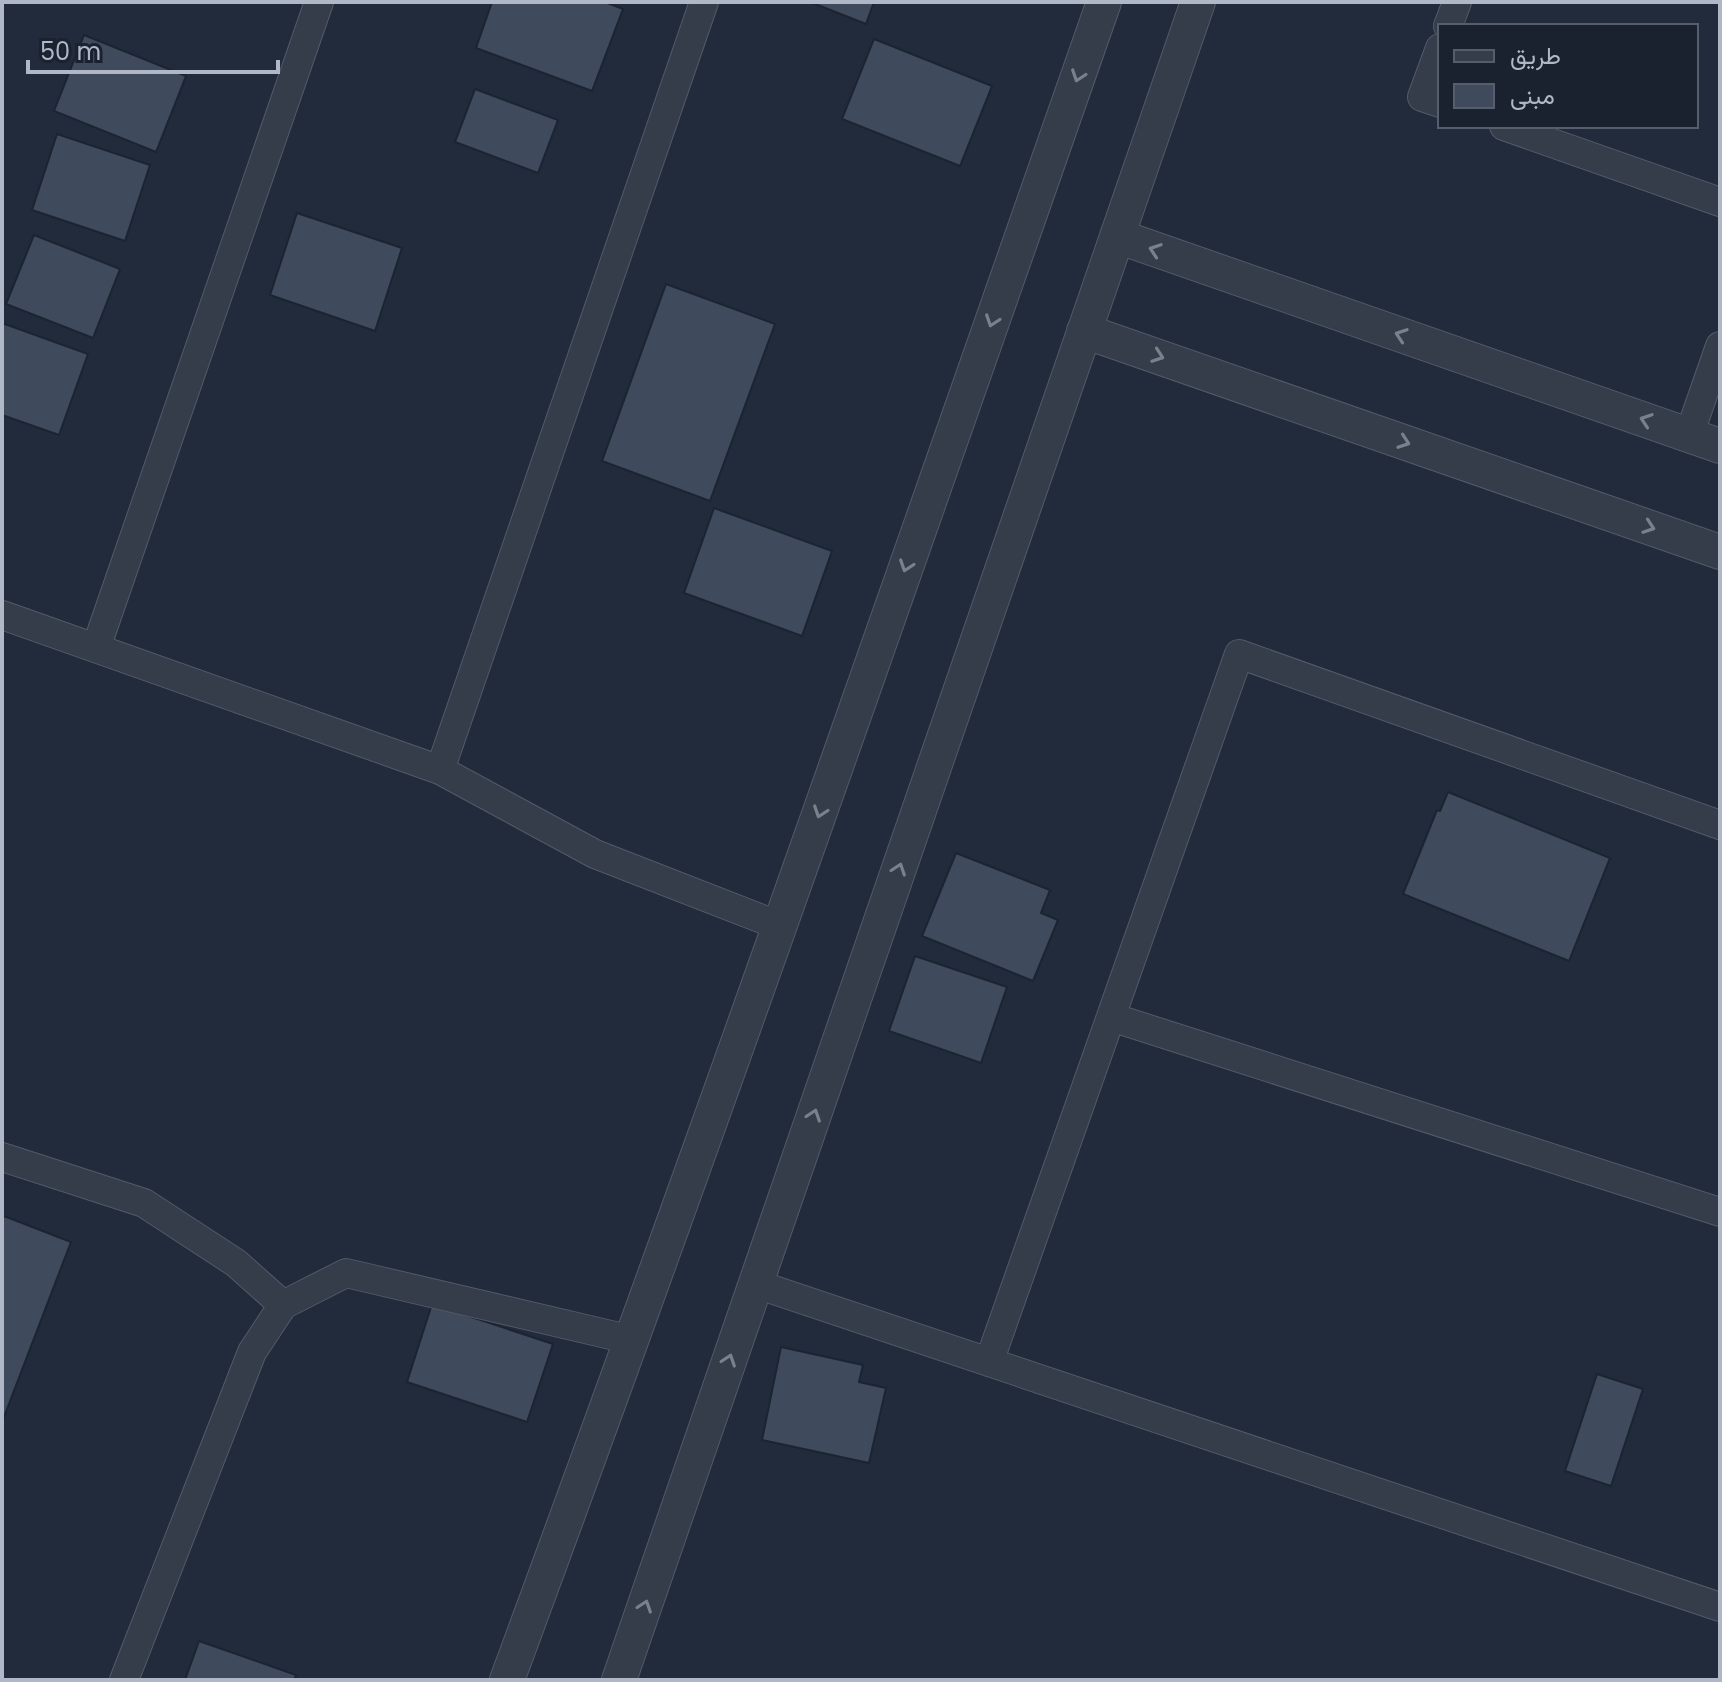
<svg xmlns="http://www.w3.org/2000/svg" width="1722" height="1682" font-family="Poppins,Vazirmatn,sans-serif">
<rect width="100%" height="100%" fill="#212b3b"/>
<path fill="#3f4a5d" stroke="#1c2432" stroke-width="2" d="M 492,2 L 605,2 L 623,9 L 592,91 L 476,48 Z
M 810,2 L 874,2 L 866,24 Z
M 84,35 L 186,76 L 156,152 L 54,111 Z
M 874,39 L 992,86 L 960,166 L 842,119 Z
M 475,89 L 558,120 L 538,173 L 455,142 Z
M 57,134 L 150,165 L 125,241 L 32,210 Z
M 297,213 L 402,248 L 375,331 L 270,295 Z
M 34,235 L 120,269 L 93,338 L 6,304 Z
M 666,284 L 775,324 L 710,501 L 602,461 Z
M 2,323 L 88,354 L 59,435 L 2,415 Z
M 714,508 L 832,551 L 802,636 L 684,593 Z
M 1448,792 L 1610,858 L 1569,961 L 1403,894 L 1437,810 L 1440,811 Z
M 956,853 L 1050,890 L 1041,913 L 1058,920 L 1033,981 L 922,936 Z
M 915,956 L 1007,987 L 981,1063 L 889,1031 Z
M 4,1216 L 71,1242 L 2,1422 L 2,1220 Z
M 432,1304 L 553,1344 L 527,1422 L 407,1382 Z
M 781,1347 L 863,1365 L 859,1382 L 886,1388 L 869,1463 L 762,1440 Z
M 1597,1374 L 1643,1389 L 1611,1486 L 1565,1471 Z
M 199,1641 L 296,1675 L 294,1680 L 185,1680 Z"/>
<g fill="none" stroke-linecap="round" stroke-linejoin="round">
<g stroke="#535a69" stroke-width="30">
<path id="minor" d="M 1448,26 L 1457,2
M 1440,48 L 1422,97 L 1440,103
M 1504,126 L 1720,202
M 1689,435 L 1720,346
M 2,615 L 440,770 L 704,2
M 96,648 L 319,2
M 440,770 L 595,854 L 780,926
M 1111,1017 L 1720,1212
M 2,1157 L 144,1203 L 236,1263 L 283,1305
M 756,1284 L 1720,1607
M 989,1362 L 1239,654 L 1720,825
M 124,1680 L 252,1352 L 283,1305 L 346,1273 L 632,1340"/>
</g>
<g stroke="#535a69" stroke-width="36">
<path id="tertiary" d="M 1117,236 L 1720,446
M 1084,331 L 1720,552
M 507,1680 C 713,1123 908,562 1104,2
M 619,1680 L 1198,2"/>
</g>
<use href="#minor" stroke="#353d4b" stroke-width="28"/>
<use href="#tertiary" stroke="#353d4b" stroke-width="34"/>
</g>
<defs><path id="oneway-chevron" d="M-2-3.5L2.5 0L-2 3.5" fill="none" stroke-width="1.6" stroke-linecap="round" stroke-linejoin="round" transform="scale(2)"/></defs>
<g stroke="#79808f">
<use href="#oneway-chevron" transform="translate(1078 76) rotate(109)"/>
<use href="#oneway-chevron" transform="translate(1155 250) rotate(-161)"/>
<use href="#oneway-chevron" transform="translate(992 321) rotate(109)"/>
<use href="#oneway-chevron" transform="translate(1401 335) rotate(-161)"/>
<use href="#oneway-chevron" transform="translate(1158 356) rotate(19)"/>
<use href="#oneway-chevron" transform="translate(1646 420) rotate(-161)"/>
<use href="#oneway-chevron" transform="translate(1404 442) rotate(19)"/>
<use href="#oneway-chevron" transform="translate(1649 527) rotate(19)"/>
<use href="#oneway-chevron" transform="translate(906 566) rotate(109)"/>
<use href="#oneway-chevron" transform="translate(820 812) rotate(109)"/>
<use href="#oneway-chevron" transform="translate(899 869) rotate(-71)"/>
<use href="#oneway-chevron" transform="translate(814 1115) rotate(-71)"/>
<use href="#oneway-chevron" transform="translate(729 1360) rotate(-71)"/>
<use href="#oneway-chevron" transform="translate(645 1606) rotate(-71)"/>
</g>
<rect width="1722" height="1682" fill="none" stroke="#b0b7c7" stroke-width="8"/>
<rect x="1438" y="24" width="260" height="104" fill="#1a2230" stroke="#565e6c" stroke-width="2"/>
<rect x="1454" y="50" width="40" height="12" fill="#353d4b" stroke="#565e6c" stroke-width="2"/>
<text x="1510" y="64" font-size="24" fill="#b0b7c7">طريق</text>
<rect x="1454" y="84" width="40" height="24" fill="#3f4a5d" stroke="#565e6c" stroke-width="2"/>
<text x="1510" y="104" font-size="24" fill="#b0b7c7">مبنى</text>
<path d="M28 60v12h250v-12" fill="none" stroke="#b0b7c7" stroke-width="4"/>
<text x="40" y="60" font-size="24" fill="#b0b7c7" stroke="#1a2230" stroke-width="6" paint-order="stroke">50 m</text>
</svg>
